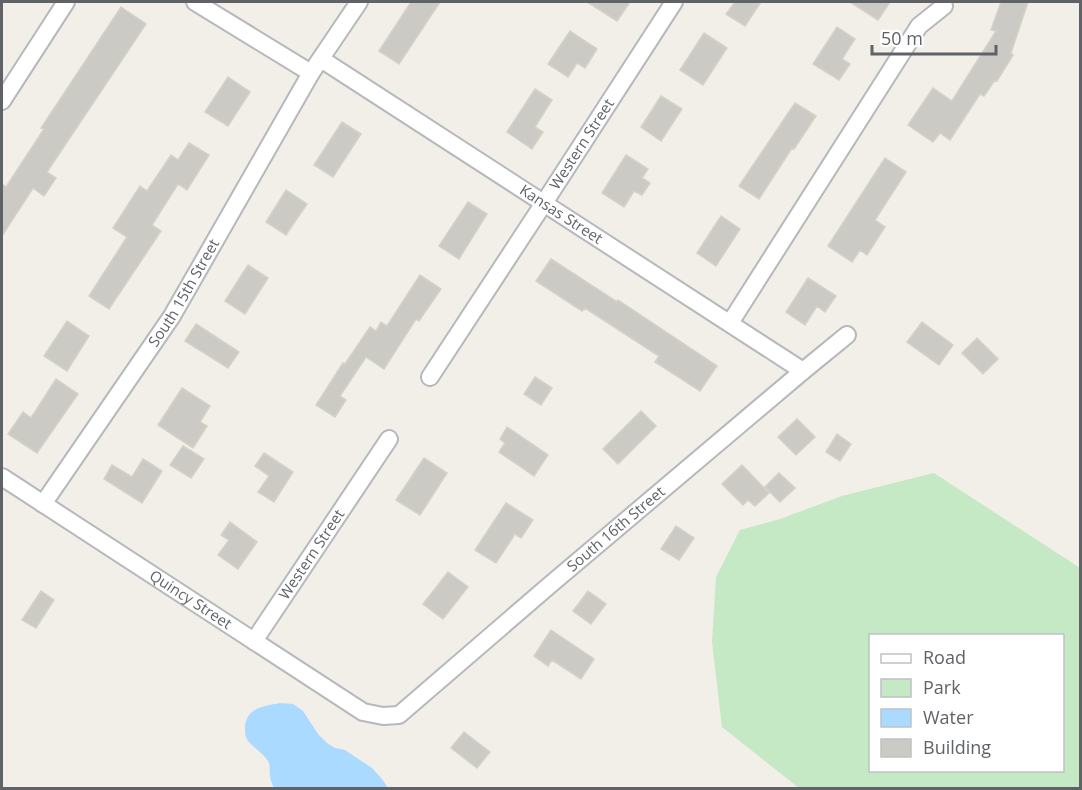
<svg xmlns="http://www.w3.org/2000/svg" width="1082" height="790" font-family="'Open Sans',sans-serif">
<rect width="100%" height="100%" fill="#f1efe8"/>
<path fill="#c5e8c5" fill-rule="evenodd" d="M 934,473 L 1080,568 L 1080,788 L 799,788 L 722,727 L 712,642 L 716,577 L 740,530 L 780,519 L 842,496 ZM 870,636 L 1062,636 L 1062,770 L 870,770 Z"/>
<path fill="#aadaff" d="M 280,703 L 293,704 L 303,711 L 318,734 L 327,743 L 335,748 L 345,750 L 372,768 L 382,779 L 388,788 L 274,788 C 272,784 270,779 270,775 C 269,770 271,766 268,761 C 263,753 254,748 248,741 C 245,737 245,732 245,727 C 246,708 264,706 280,703 Z"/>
<path fill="#cccac5" stroke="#d6d1c6" stroke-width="1.5" d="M 411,2 L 440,2 L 399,64 L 379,51 Z
M 587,2 L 630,2 L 617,21 Z
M 735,2 L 761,2 L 745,26 L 726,14 Z
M 850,2 L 890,2 L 878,20 Z
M 1001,2 L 1028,2 L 1011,53 L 1013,55 L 997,81 L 995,80 L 984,96 L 980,94 L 950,140 L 940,133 L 933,142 L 908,125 L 933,88 L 952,101 L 996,31 L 991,30 Z
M 121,7 L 146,24 L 47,172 L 56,178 L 44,196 L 33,188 L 2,236 L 2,184 L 6,187 L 44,129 L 41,128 Z
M 837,27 L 855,39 L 842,59 L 850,64 L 839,80 L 813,64 Z
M 570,31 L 597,49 L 585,68 L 577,63 L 568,77 L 548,64 Z
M 704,33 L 727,48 L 703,85 L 680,70 Z
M 228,77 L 250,92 L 228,126 L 205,112 Z
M 535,89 L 552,100 L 535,127 L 543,132 L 532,149 L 507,132 Z
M 661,96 L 682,109 L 661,141 L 641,127 Z
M 795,103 L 816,116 L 794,149 L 792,148 L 759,199 L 739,186 Z
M 342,122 L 361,134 L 333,177 L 314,165 Z
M 189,143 L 209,155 L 187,190 L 178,184 L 152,225 L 161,231 L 109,309 L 89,296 L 127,237 L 113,228 L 140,186 L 147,191 L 171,155 L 178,160 Z
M 626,155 L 648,169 L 642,178 L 650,183 L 642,195 L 634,191 L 624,207 L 602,193 Z
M 885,158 L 906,172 L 875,220 L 885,227 L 867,255 L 860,250 L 852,262 L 828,246 Z
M 286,190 L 307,204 L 286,235 L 266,222 Z
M 468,202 L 487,214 L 459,259 L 439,246 Z
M 721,216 L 740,229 L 716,266 L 697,253 Z
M 551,259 L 617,302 L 618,300 L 717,366 L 700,391 L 655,362 L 659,356 L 585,308 L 582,311 L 536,281 Z
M 248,265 L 268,278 L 245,314 L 225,301 Z
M 420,275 L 441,289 L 419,321 L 416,319 L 384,369 L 366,357 L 340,396 L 346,400 L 335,417 L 316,405 L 343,363 L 345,364 L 370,327 L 376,331 L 381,322 L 387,326 Z
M 808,278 L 836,296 L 825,312 L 817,306 L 805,325 L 786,312 Z
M 67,321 L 89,336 L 67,371 L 44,356 Z
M 922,322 L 953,345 L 939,365 L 907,342 Z
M 196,324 L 239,352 L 228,368 L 185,341 Z
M 977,338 L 998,359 L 983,374 L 962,353 Z
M 535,377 L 552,388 L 541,405 L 524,394 Z
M 56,379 L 78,394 L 37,453 L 8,434 L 23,412 L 31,418 Z
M 182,388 L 210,406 L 200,422 L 207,426 L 193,448 L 158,425 Z
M 641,411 L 656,426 L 618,464 L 603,449 Z
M 797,419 L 815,437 L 796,455 L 778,437 Z
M 507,427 L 548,455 L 534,476 L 499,452 L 505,443 L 500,439 Z
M 837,434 L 851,444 L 840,461 L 826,452 Z
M 183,446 L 204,459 L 191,478 L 170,465 Z
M 264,453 L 293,472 L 274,502 L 258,492 L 269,476 L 255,466 Z
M 424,458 L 447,473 L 420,515 L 396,500 Z
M 143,459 L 162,471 L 142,503 L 104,479 L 112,465 L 132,477 Z
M 742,465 L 769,493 L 755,506 L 748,500 L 743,505 L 722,484 Z
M 779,473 L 795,488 L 780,502 L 765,487 Z
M 506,503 L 533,520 L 521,538 L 515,534 L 496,563 L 475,550 Z
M 230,522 L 257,542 L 238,569 L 218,555 L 229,540 L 221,535 Z
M 676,526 L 694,538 L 679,560 L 661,549 Z
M 448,572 L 468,587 L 443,619 L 423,604 Z
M 41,591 L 54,600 L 36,628 L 22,620 Z
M 588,591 L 606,604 L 591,624 L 573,611 Z
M 551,630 L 594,659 L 581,679 L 552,660 L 548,666 L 534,656 Z
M 464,732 L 490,752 L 477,768 L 451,748 Z"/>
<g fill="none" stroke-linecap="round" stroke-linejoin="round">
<g stroke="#b5b8bc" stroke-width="20">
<g id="minor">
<path d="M 195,2 L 311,73"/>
<path id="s1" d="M 321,59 L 803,371"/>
<path d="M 2,101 L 66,2"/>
<path d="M 730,323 L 919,26 L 944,6"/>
<path id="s2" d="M 430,377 L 544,203 L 674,2"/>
<path id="s3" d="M 2,477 L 363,712 L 383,716 L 399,715 L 551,584 L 803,371 L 847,335"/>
<path id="s4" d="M 43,504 L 172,316 L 311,73 L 359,2"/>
<path id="s5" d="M 254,641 L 389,439"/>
</g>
</g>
<use href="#minor" stroke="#fff" stroke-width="16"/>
</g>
<g text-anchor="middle" stroke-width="5" stroke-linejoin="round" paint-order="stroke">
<g font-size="15" fill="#5f6368" stroke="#fff">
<text dy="5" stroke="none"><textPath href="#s2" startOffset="278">Western Street</textPath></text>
<text dy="5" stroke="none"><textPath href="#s1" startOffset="286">Kansas Street</textPath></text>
<text dy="5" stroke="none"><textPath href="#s4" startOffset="254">South 15th Street</textPath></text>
<text dy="5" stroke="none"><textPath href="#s3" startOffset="753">South 16th Street</textPath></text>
<text dy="5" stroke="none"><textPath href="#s5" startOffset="104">Western Street</textPath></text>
<text dy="5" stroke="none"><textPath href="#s3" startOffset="225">Quincy Street</textPath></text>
</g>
</g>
<rect width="1082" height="790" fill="none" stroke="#5f6368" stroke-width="6"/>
<rect x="869" y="634" width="195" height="138" fill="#ffffff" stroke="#bfc1c3" stroke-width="1.5"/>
<rect x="881" y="654" width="30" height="9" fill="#ffffff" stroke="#bfc1c3" stroke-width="1.5"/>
<text x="923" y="664" font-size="18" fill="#5f6368">Road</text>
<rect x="881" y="679" width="30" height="18" fill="#c5e8c5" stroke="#bfc1c3" stroke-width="1.5"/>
<text x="923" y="694" font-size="18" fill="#5f6368">Park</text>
<rect x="881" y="709" width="30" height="18" fill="#aadaff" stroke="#bfc1c3" stroke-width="1.5"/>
<text x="923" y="724" font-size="18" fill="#5f6368">Water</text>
<rect x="881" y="739" width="30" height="18" fill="#cccac5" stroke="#bfc1c3" stroke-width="1.5"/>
<text x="923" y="754" font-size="18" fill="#5f6368">Building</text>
<path d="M872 45v9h124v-9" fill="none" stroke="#5f6368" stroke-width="3"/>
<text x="881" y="45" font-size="18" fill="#5f6368" stroke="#ffffff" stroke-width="4.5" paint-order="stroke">50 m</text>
</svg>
